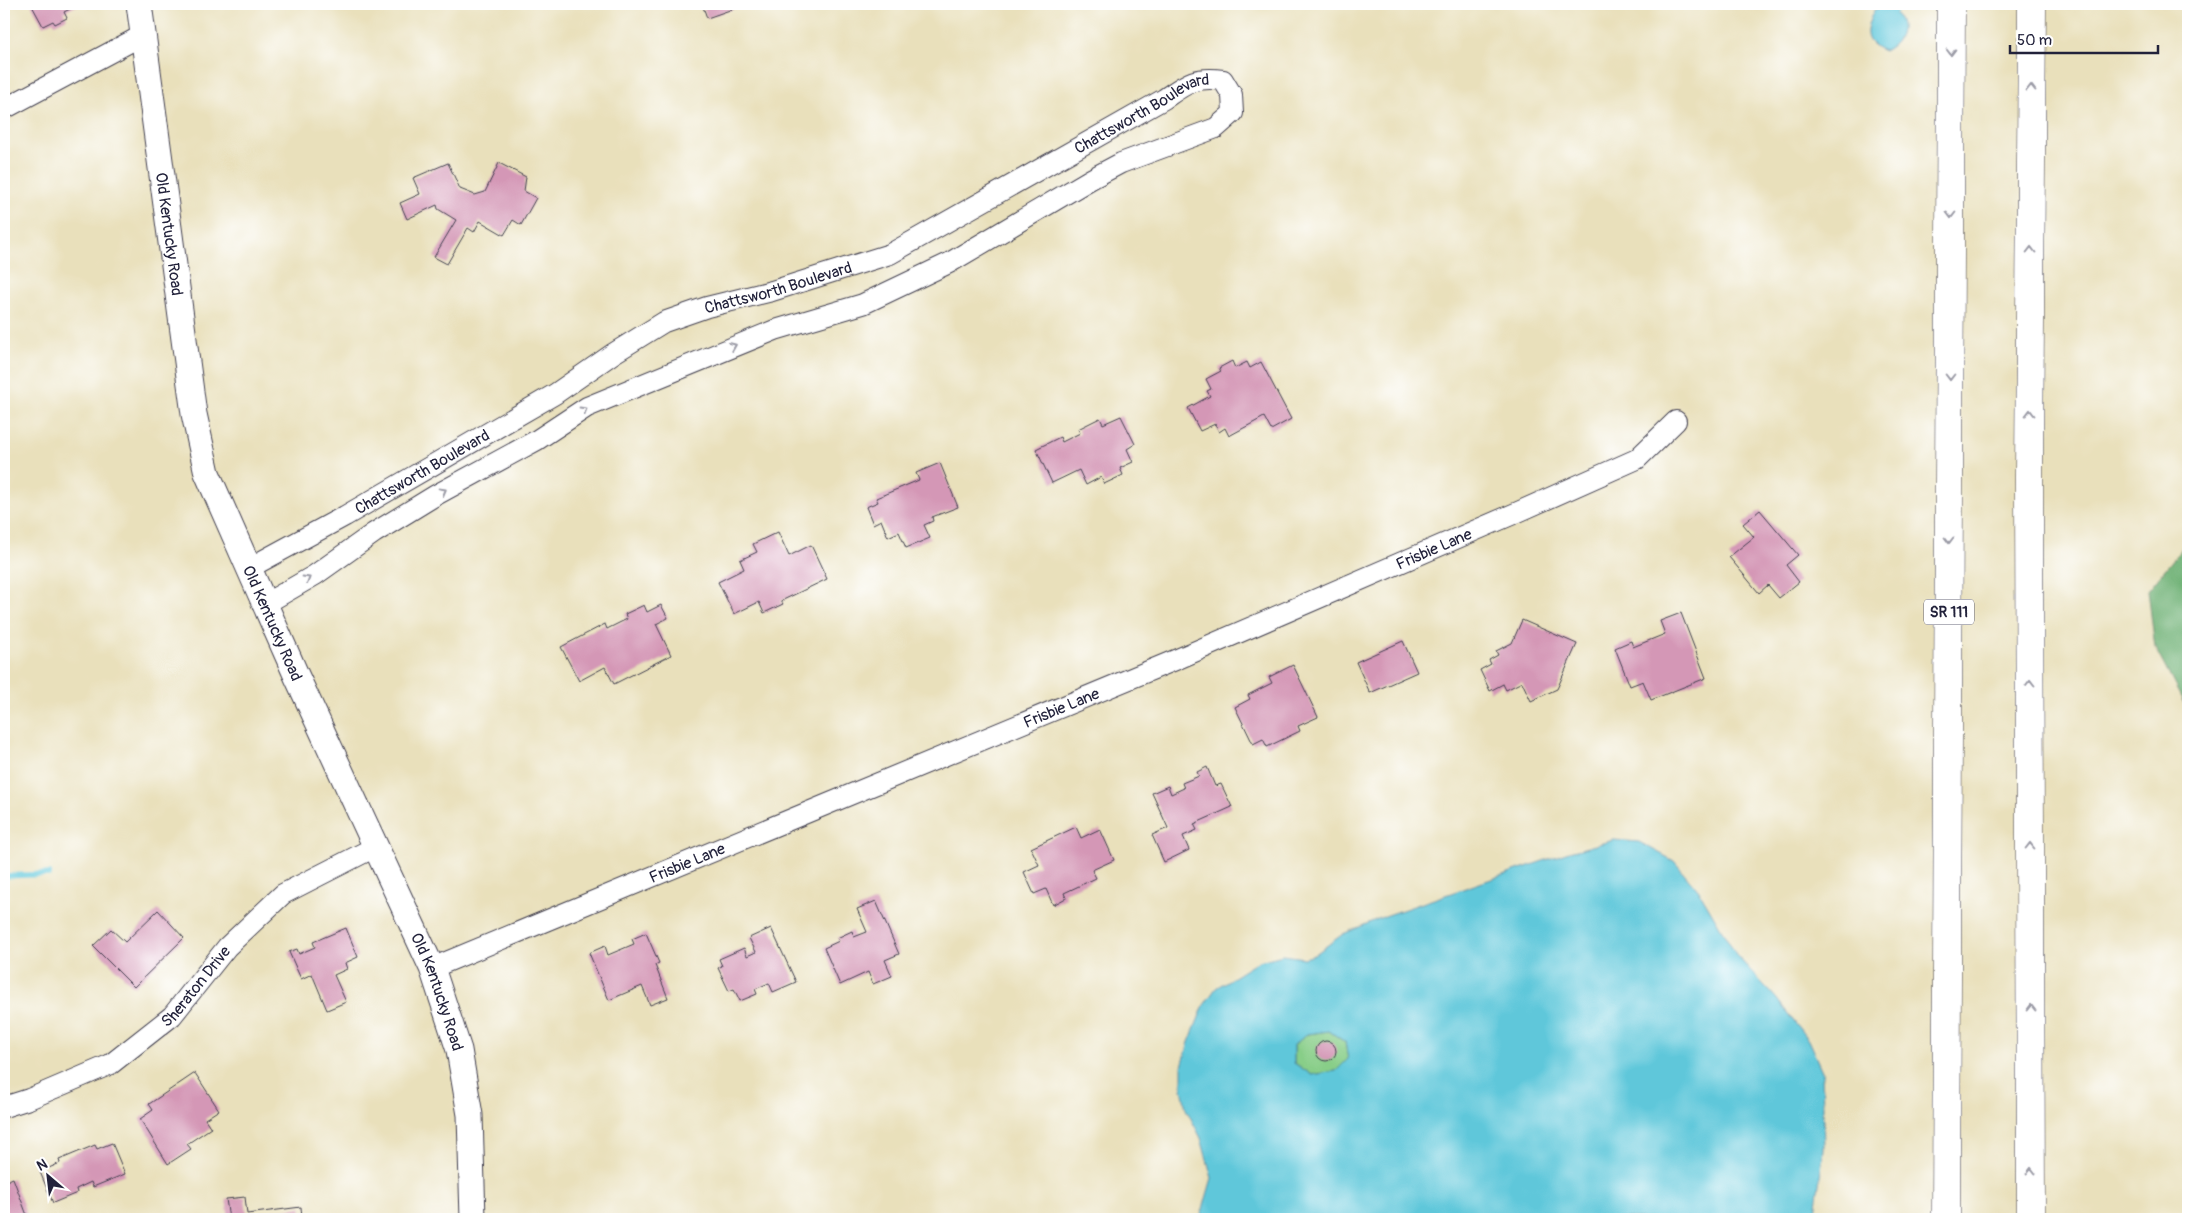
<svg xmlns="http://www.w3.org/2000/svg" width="2192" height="1223" font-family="Pangolin,sans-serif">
<rect width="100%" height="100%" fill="#fff"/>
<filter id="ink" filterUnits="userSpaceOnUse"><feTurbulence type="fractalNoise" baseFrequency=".02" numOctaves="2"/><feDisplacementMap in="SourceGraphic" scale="10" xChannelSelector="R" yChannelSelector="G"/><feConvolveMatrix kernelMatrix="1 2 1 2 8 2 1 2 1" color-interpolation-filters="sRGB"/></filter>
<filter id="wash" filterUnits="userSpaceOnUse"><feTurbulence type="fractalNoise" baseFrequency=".0096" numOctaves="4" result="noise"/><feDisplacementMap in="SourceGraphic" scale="20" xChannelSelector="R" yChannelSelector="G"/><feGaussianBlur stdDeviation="1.12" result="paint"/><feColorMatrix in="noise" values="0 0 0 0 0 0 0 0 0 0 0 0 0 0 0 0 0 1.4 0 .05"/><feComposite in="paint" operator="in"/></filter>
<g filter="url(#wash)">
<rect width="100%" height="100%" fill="#e9e0bb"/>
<path fill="#88ce88" stroke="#557862" d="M 1329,1031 L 1345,1042 L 1348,1059 L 1336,1071 L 1312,1075 L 1294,1063 L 1294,1045 L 1307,1034 Z"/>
<path fill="#6eb174" stroke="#486a58" d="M 2188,541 L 2188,711 L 2155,648 L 2148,590 Z"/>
<path fill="#5ec7da" stroke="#40748a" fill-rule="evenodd" d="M 1886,5 C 1907,18 1906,40 1884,51 C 1861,42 1865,30 1874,10 Z
M 1614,840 L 1639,842 L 1674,861 L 1699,891 L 1737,956 L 1776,998 L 1808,1040 L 1822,1071 L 1824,1149 L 1814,1219 L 1200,1219 L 1212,1178 L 1201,1138 L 1186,1109 L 1182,1088 L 1182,1066 L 1189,1042 L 1204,1005 L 1216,988 L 1259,961 L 1283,955 L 1305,958 L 1314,955 L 1343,934 L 1385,916 L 1569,852 ZM 1329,1031 L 1345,1042 L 1348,1059 L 1336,1071 L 1312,1075 L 1294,1063 L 1294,1045 L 1307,1034 Z"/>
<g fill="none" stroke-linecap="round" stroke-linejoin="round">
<path stroke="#5ec7da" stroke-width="5.5" d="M 1894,11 L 1902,4
M 4,876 L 49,874"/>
</g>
<g id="blocks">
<path fill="#d497b6" d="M 31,4 L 80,4 L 64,12 L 67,18 L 55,24 L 53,21 L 43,26 Z
M 702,4 L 747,4 L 707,18 Z
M 448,163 L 460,189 L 475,195 L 485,192 L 499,163 L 526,177 L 524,191 L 536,198 L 521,225 L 513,220 L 504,235 L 480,221 L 474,232 L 468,228 L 447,264 L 434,257 L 456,220 L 438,209 L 437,205 L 407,219 L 400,203 L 420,194 L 413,178 Z
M 1232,361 L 1235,368 L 1247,362 L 1250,368 L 1261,362 L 1291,419 L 1271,430 L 1264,417 L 1229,436 L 1225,428 L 1219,432 L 1215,424 L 1200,431 L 1188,408 L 1210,396 L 1207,391 L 1211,389 L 1206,379 L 1221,371 L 1219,368 Z
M 1121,416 L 1135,444 L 1127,449 L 1133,462 L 1120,468 L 1123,475 L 1104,484 L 1101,477 L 1086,485 L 1079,470 L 1052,483 L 1036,449 L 1060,437 L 1062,442 L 1080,433 L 1078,429 L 1100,418 L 1103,424 Z
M 940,463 L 958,507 L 932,517 L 933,521 L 924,525 L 930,538 L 906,548 L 899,532 L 888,537 L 881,520 L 873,524 L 866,507 L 878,502 L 876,498 L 919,480 L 916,473 Z
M 1760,510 L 1798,555 L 1786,565 L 1799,582 L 1779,598 L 1768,585 L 1759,593 L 1729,557 L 1754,537 L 1743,524 Z
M 778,532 L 789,556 L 811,545 L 827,579 L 781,601 L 783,604 L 764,613 L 759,602 L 734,614 L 718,582 L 744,569 L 740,560 L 757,552 L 753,544 Z
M 644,605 L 647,612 L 661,605 L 668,618 L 656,624 L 671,655 L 614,684 L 605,667 L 579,681 L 561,647 L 605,624 L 607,629 L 627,619 L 625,614 Z
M 1681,613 L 1706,678 L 1651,700 L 1643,681 L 1630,686 L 1615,648 L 1631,641 L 1633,647 L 1665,634 L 1660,621 Z
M 1522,620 L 1577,644 L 1557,689 L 1531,701 L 1522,682 L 1506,690 L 1503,684 L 1490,691 L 1480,670 L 1491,664 L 1489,660 L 1498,655 L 1496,651 L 1512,643 Z
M 1403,641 L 1417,672 L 1370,693 L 1356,662 Z
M 1293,665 L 1318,717 L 1298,726 L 1300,731 L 1267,747 L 1263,739 L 1253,744 L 1235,707 L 1250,699 L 1248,695 L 1272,683 L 1269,677 Z
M 1207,767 L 1215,786 L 1221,784 L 1232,807 L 1194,824 L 1197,830 L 1183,836 L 1189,850 L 1164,862 L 1152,835 L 1168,828 L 1152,793 L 1168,786 L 1171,794 L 1184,788 L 1182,783 L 1199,776 L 1197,772 Z
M 1076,827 L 1081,838 L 1100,829 L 1114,860 L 1092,870 L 1096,878 L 1064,893 L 1066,898 L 1053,905 L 1046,889 L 1034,894 L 1024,872 L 1039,865 L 1031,848 Z
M 876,901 L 899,954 L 885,960 L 892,976 L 873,984 L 868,972 L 840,985 L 824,948 L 839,941 L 837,938 L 852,931 L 854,937 L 867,932 L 857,909 Z
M 158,910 L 184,938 L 134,987 L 93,946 L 111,929 L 125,942 Z
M 346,928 L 358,957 L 345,963 L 347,969 L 334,975 L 346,1002 L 327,1010 L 312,974 L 301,979 L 289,952 L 297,949 L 299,954 L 315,947 L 313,942 Z
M 771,928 L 796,982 L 773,992 L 769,983 L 755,989 L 757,994 L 740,1001 L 734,989 L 729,991 L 718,968 L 722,966 L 719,959 L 744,948 L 747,956 L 756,952 L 749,938 Z
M 646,933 L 659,963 L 655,965 L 668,998 L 650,1005 L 642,986 L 609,1000 L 589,953 L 605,946 L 608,955 L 634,944 L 632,939 Z
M1316 1051a10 10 0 1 1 20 0a10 10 0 1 1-20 0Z
M 195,1073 L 219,1110 L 205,1119 L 211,1128 L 187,1144 L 191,1149 L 168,1164 L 140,1119 L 153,1110 L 149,1104 Z
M 112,1143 L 125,1174 L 93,1187 L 91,1182 L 76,1189 L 77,1193 L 53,1203 L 40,1172 L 60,1163 L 59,1160 L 95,1145 L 97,1149 Z
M 13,1178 L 28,1218 L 24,1219 L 4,1219 L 4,1182 Z
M 245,1197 L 247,1214 L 301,1207 L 302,1219 L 229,1219 L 226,1199 Z"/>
</g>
</g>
<g filter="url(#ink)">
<use href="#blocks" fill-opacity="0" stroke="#403e4e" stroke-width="1"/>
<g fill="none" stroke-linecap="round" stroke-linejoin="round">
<g stroke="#403e4e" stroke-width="22">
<g id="minor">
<path d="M 4,109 L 143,35"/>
<path id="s1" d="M 249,568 L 345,516 L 555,394 L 614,353 L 664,322 L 707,307 L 772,291 L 890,254 L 1164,99 C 1187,83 1195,76 1223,80 L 1232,95 L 1233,113 L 1216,128 L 1121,163 L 1091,179 L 949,263 L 863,304 L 775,330 L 587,407 L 537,440 L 436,495 L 374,533 L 315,575 L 265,604"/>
<path id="s2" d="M 432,968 L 1180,658 L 1518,512 L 1637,459 L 1676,421"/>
<path id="s3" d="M 4,1107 L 29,1099 L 111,1064 L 172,1016 L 227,947 L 283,894 L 375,847"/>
</g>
</g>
<g stroke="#403e4e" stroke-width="27">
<g id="tertiary">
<path id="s4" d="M 139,4 L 194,414 L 207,473 L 297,677 L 432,968 L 459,1050 L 470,1115 L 473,1219"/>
</g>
</g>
<g stroke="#403e4e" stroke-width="29">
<path id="motorway" d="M 1946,1219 L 1951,4
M 2031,1219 L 2029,477 L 2032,4"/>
</g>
<use href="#minor" stroke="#fff" stroke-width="20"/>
<use href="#tertiary" stroke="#fff" stroke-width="25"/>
<use href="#motorway" stroke="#fff" stroke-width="28"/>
</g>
<defs><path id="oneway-chevron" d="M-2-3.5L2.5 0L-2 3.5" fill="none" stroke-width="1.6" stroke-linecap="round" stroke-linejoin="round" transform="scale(1.25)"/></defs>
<g stroke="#9c9ca7">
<use href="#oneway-chevron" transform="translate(1951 52) rotate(90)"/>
<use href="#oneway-chevron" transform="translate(2031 88) rotate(-90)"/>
<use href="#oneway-chevron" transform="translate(1951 215) rotate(90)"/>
<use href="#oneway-chevron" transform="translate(2031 250) rotate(-90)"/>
<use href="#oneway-chevron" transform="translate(733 346) rotate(-22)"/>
<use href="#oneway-chevron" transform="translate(1950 377) rotate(90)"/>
<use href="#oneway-chevron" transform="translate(584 410) rotate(-31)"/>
<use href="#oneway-chevron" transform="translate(2030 413) rotate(-90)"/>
<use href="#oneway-chevron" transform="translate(443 491) rotate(-29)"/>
<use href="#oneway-chevron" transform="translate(1949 540) rotate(90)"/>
<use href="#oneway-chevron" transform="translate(307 579) rotate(-31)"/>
<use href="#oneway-chevron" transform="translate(2030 683) rotate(-90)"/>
<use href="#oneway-chevron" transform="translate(2030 846) rotate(-90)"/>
<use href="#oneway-chevron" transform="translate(2031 1008) rotate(-90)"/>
<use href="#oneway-chevron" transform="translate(2031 1171) rotate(-90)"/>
</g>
</g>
<g text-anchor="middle" stroke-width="5" stroke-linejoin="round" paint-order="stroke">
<rect fill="#fff" stroke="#646476" stroke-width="1" x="1924" y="599.5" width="50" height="25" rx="4"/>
<g font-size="15" font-weight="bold" fill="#22223b">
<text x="1949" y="617">SR 111</text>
</g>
<g font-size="16" fill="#22223b" stroke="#fff">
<text dy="6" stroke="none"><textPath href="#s1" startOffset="1008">Chattsworth Boulevard</textPath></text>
<text dy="6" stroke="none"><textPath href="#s4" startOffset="232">Old Kentucky Road</textPath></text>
<text dy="6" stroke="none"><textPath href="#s1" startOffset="602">Chattsworth Boulevard</textPath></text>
<text dy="6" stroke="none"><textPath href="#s1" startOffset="198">Chattsworth Boulevard</textPath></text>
<text dy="6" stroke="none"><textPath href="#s2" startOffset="1086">Frisbie Lane</textPath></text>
<text dy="6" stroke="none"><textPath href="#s4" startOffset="638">Old Kentucky Road</textPath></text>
<text dy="6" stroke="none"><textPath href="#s2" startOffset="681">Frisbie Lane</textPath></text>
<text dy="6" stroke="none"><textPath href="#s2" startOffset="276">Frisbie Lane</textPath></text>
<text dy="6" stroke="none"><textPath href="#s3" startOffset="231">Sheraton Drive</textPath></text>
<text dy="6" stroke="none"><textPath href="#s4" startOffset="1042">Old Kentucky Road</textPath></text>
</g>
</g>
<rect width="2192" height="1223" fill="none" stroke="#fff" stroke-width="20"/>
<g transform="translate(48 1176) rotate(332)" stroke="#ffffff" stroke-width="4" paint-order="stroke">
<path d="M0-4L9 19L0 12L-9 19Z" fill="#22223b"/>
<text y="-8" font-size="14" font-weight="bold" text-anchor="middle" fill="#22223b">N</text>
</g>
<path d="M2010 45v8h148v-8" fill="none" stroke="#22223b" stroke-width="2.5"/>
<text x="2017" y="45" font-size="15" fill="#22223b" stroke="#ffffff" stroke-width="4" paint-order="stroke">50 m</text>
</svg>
